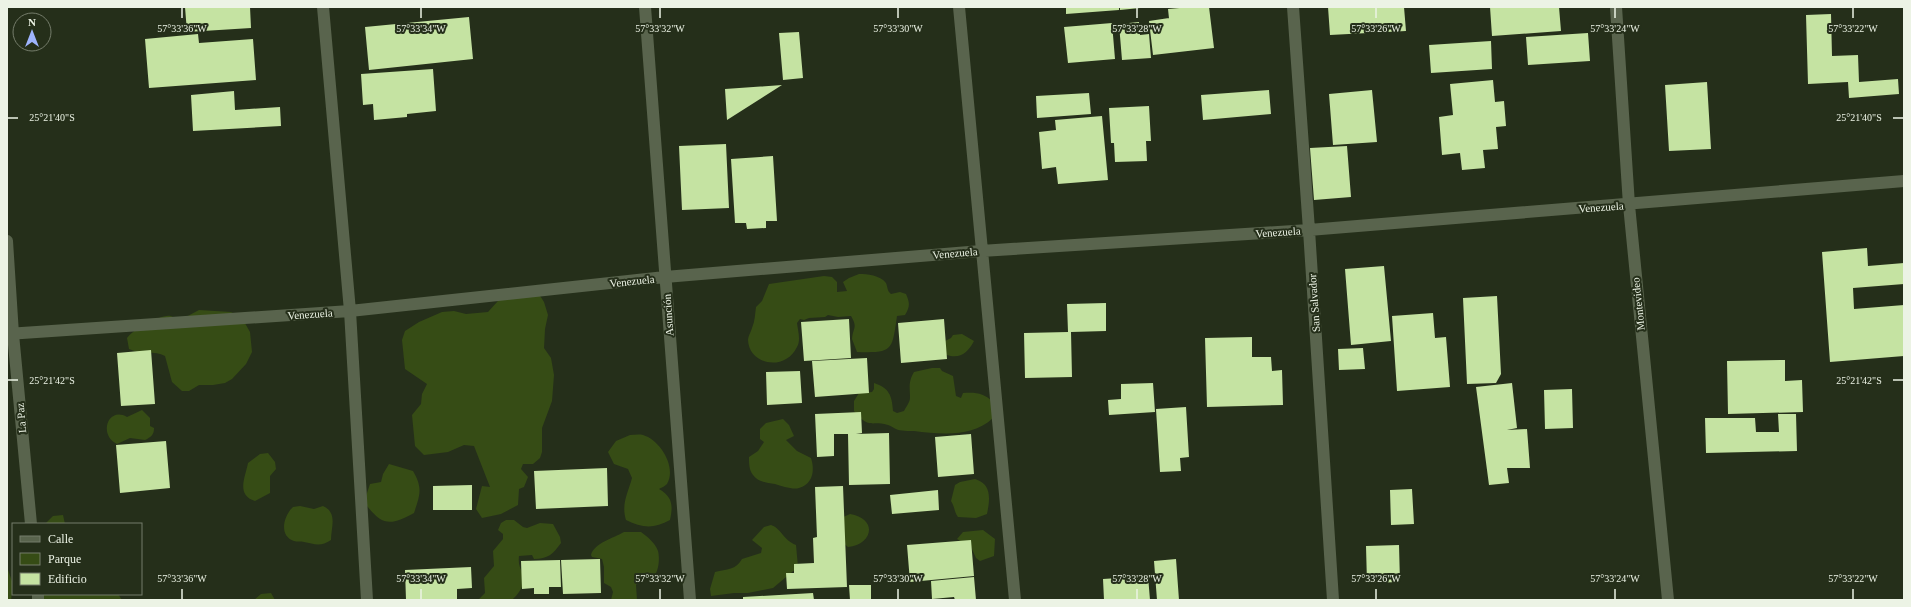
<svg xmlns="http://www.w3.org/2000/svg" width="1911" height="607" font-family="Georgia,serif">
<rect width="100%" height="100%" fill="#252f1a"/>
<path fill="#364c15" d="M 859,274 C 867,274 880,275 886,283 C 888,288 887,291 891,294 L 900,292 L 906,294 C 910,303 910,307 905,315 L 897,316 C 892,351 893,353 857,352 L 852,339 C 853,327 858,328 851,316 L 838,317 L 828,315 L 825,317 L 809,318 L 804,320 L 800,319 L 797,323 C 798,331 801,340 797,347 C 785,372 749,365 748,340 C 748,336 751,332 752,328 C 755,321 755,314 756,307 L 762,301 L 769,284 L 824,276 L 832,277 L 837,282 L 837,292 L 847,291 L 843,282 L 849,278 Z
M 507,291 L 537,291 L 544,302 L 548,315 L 545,329 L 544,348 L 551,358 L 554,375 L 552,401 L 542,428 L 542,452 L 540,458 L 533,464 L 523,464 L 521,469 L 528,477 L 524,487 L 519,489 L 518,505 L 501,514 L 482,518 L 476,509 L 482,486 L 490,487 L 474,446 L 464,445 L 448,452 L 424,455 L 415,446 L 412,415 L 421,404 L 422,394 L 427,384 L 405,369 L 402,340 L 405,331 L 419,322 L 442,312 L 454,311 L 466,314 L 488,312 Z
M 199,310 L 231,312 L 242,318 L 250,332 L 252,352 L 246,364 L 232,379 L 225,383 L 213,385 L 199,385 L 189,391 L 182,391 L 172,382 L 165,356 C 155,350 141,355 129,349 L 127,338 C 132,330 162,313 171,316 C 173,317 175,318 176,320 L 184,318 Z
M 962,334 L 974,341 C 967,354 959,360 944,354 L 941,343 L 951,338 L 953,335 Z
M 932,368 L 940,368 L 942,371 L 953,376 L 956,396 L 961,398 L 963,393 C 976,392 984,393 993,402 L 993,418 C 972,438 940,434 914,431 C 909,431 900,431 896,429 C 893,428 892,426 888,425 C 870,420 870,430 854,411 L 854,401 L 859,393 L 872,392 L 874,389 L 874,383 C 889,388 892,395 893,411 L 897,413 L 904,411 C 906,407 910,402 910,398 C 910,388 908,382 914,372 Z
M 142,410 L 150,418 L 150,426 L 154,428 C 154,435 151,437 145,440 L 130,438 L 117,444 C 98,435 108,406 127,417 Z
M 783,419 L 789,425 L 794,436 L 786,440 L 797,451 L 811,458 C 815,470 813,484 799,488 C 793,490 782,486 775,484 C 767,482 759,483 753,475 C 749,470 749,463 749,457 L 758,451 L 764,442 L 760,439 L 760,429 L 766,423 Z
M 630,435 C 634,435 639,434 643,435 C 660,440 677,467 667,484 C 665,486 661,488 659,489 C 673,497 673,506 670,520 C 654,529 642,528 626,520 C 621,504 628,493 632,478 L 628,469 L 614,464 L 608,452 L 616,441 Z
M 268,453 L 275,462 L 276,469 L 270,476 L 270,493 L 255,501 C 236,495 245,478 248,463 L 260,454 Z
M 389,464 L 413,471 C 423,488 420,495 414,513 C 389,527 381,525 364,502 L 370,484 L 381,482 L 383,474 Z
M 975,479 C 992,484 990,499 987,514 L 976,518 L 958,517 C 954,512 955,507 951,501 L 955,485 L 960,482 Z
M 300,506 L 314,509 L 323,506 C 338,513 331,527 331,540 C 321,547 314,544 304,542 C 301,541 297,542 294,541 C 278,536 284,515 293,507 Z
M 850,514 C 879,519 872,545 848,547 L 842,542 L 841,518 Z
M 63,515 L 65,524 L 45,524 L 53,516 Z
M 506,520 L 514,520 L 523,527 L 527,528 L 540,523 L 553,524 L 560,537 L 561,543 C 553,554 548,559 534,559 L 532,555 L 519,556 C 518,564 520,568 523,574 C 527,583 518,595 512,600 L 478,600 L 485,593 L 484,578 L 494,566 L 493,551 L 503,539 L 503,534 L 498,530 L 501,523 Z
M 771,525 C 781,528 783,540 796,545 L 798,567 L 773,588 L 748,593 L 734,593 L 711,596 L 710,589 L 715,572 C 727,569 736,570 742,559 L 761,553 L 762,548 L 752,540 L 764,527 Z
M 983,530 L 995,539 L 994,556 L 980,561 L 976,558 L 971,547 L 957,539 L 963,532 Z
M 624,532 L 641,532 C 648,537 655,543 658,551 C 660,558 659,575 651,578 C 648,579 644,578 641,578 L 636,585 L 637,600 L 611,600 L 613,592 L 611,587 L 604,583 L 604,567 L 602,559 L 592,557 L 591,555 C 594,543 614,538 624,532 Z
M 7,567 L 13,584 L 11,600 L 7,600 Z
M 41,594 L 118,594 L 122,600 L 42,600 Z
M 261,594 L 271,593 L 275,600 L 254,600 Z"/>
<path fill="#c5e3a2" d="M 185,7 L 250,7 L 251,28 L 187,32 Z
M 1066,7 L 1119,7 L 1119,10 L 1066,14 Z
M 1120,7 L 1140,7 L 1140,8 L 1120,10 Z
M 1191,7 L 1209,7 L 1214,48 L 1153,55 L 1149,21 L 1169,18 L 1170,28 L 1168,9 Z
M 1328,7 L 1404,7 L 1406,31 L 1330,35 Z
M 1490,7 L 1559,7 L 1561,31 L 1492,36 Z
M 1831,14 L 1832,56 L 1858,55 L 1859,82 L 1898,79 L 1899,94 L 1849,98 L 1848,82 L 1808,84 L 1806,15 Z
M 469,17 L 473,59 L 369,70 L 365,27 Z
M 1139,22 L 1140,35 L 1149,34 L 1151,58 L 1122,60 L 1119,24 Z
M 1112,23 L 1115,59 L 1068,63 L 1064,27 Z
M 799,32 L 803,78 L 783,80 L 779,33 Z
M 1588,33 L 1590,61 L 1528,65 L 1526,37 Z
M 198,34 L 199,43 L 253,39 L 256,80 L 149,88 L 145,39 Z
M 1491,41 L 1492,69 L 1431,73 L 1429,45 Z
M 433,69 L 436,111 L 407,114 L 407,117 L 374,120 L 373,104 L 363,105 L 361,74 Z
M 1493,80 L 1495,102 L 1504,101 L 1506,126 L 1496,127 L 1498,149 L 1483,150 L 1485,168 L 1462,170 L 1460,153 L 1442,155 L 1439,117 L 1453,115 L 1450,84 Z
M 1707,82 L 1711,149 L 1669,151 L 1665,85 Z
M 782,85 L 727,120 L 725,89 Z
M 1269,90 L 1271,114 L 1203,120 L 1201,95 Z
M 1372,90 L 1377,142 L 1333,145 L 1329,94 Z
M 234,91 L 235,110 L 280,107 L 281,126 L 193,131 L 191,95 Z
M 1089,93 L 1091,114 L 1037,118 L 1036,96 Z
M 1149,106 L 1151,141 L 1146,141 L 1147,161 L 1115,162 L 1114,143 L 1111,143 L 1109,108 Z
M 1102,116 L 1108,180 L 1058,184 L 1056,167 L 1042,169 L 1039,132 L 1056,130 L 1055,120 Z
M 726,144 L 729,208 L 682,210 L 679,146 Z
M 1347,146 L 1351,197 L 1314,200 L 1310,148 Z
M 773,156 L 777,221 L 766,221 L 766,228 L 747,229 L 746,223 L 735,223 L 731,159 Z
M 1867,248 L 1868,266 L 1904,263 L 1904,284 L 1853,288 L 1854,309 L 1904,305 L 1904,356 L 1830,362 L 1822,252 Z
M 1384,266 L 1391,341 L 1351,345 L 1345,269 Z
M 1497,296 L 1501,374 L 1496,383 L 1467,384 L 1463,298 Z
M 1106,303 L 1106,331 L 1071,332 L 1072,377 L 1025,378 L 1024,333 L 1068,332 L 1067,304 Z
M 1433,313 L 1435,338 L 1446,337 L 1450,387 L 1397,391 L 1392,316 Z
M 849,319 L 851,358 L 804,361 L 801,322 Z
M 944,319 L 947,359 L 901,363 L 898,323 Z
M 1252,337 L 1252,357 L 1271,357 L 1272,371 L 1282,370 L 1283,405 L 1207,407 L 1205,338 Z
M 1363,348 L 1365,369 L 1339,370 L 1338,349 Z
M 151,350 L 155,404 L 121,406 L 117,353 Z
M 867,358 L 869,393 L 815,397 L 812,361 Z
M 1785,360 L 1785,381 L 1802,380 L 1803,412 L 1728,414 L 1727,361 Z
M 800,371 L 802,403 L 767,405 L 766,372 Z
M 1153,383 L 1155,412 L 1109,415 L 1108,400 L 1121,399 L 1121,384 Z
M 1512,383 L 1517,428 L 1507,430 L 1527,429 L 1530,468 L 1507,468 L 1509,483 L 1489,485 L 1476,387 Z
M 1572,389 L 1573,428 L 1545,429 L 1544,390 Z
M 1186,407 L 1189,457 L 1180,458 L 1181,471 L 1160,472 L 1156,409 Z
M 861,412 L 862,433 L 856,434 L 889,433 L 890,484 L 849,485 L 848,434 L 834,434 L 834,456 L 817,457 L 815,414 Z
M 1778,414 L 1796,414 L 1797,451 L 1706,453 L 1705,418 L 1755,418 L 1756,432 L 1779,432 Z
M 971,434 L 974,474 L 938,477 L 935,437 Z
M 166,441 L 170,488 L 120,493 L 116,445 Z
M 607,468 L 608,506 L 536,509 L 534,471 Z
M 472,485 L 472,510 L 433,510 L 433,486 Z
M 843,486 L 847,587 L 787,589 L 786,573 L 794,573 L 794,564 L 814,563 L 813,538 L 817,537 L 815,487 Z
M 1412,489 L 1414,524 L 1391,525 L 1390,490 Z
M 938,490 L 939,510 L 892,514 L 890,495 Z
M 971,540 L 974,576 L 910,582 L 907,545 Z
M 1399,545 L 1400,582 L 1367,583 L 1366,546 Z
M 600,559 L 601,593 L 563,594 L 561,560 Z
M 1176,559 L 1179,600 L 1157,600 L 1154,561 Z
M 560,560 L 561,587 L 549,587 L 549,594 L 534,594 L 534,588 L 522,589 L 521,561 Z
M 471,567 L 472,588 L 457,589 L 457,600 L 406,600 L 405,570 Z
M 1148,576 L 1150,600 L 1104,600 L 1103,579 Z
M 974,577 L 976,600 L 955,600 L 954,597 L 932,599 L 931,581 Z
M 849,585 L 871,585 L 871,600 L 850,600 Z
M 813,593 L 814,600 L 743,600 L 743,597 Z"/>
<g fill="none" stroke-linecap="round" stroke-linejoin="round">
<path stroke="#59644d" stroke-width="12" d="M 323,7 L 350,311 L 367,600
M 645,7 L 690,600
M 959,7 L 1015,600
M 1293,7 L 1309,230 L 1333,600
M 1616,7 L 1629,205 L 1668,600
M 7,241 L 13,334 L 31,524
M 7,334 L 350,311 L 665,277 L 981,251 L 1309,230 L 1904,181
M 38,594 L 38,600"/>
</g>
<path fill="none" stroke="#ecf3e5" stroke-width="1.5" d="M 182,8 L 182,18M 421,8 L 421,18M 660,8 L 660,18M 898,8 L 898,18M 1137,8 L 1137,18M 1376,8 L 1376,18M 1615,8 L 1615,18M 1853,8 L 1853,18M 8,118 L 18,118M 1893,118 L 1903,118M 8,380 L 18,380M 1893,380 L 1903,380M 182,589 L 182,599M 421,589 L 421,599M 660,589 L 660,599M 898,589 L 898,599M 1137,589 L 1137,599M 1376,589 L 1376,599M 1615,589 L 1615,599M 1853,589 L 1853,599"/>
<g text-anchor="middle" stroke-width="4" stroke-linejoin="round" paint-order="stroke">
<g font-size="11" fill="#ecf3e5" stroke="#252f1a">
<text transform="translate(1601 207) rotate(-4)" y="4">Venezuela</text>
<text transform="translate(1278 232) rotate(-4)" y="4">Venezuela</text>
<text transform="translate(955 253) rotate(-5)" y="4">Venezuela</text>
<text transform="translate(632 281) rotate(-6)" y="4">Venezuela</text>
<text transform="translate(1314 303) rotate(-94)" y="4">San Salvador</text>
<text transform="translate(1638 304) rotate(-96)" y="4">Montevideo</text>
<text transform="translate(310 314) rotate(-4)" y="4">Venezuela</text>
<text transform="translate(668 315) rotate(-94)" y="4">Asunción</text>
<text transform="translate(21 418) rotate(-95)" y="4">La Paz</text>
</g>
</g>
<g font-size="10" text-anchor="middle" fill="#ecf3e5" stroke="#252f1a" stroke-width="4" stroke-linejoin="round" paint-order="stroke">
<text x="182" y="32">57°33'36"W</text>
<text x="421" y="32">57°33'34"W</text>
<text x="660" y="32">57°33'32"W</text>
<text x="898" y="32">57°33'30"W</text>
<text x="1137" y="32">57°33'28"W</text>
<text x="1376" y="32">57°33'26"W</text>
<text x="1615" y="32">57°33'24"W</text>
<text x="1853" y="32">57°33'22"W</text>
<text x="52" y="121">25°21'40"S</text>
<text x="1859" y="121">25°21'40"S</text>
<text x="52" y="384">25°21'42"S</text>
<text x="1859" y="384">25°21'42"S</text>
<text x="182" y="582">57°33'36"W</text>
<text x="421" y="582">57°33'34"W</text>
<text x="660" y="582">57°33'32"W</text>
<text x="898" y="582">57°33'30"W</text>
<text x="1137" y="582">57°33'28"W</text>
<text x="1376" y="582">57°33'26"W</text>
<text x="1615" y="582">57°33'24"W</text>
<text x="1853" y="582">57°33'22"W</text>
</g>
<rect width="1911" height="607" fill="none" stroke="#ecf3e5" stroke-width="16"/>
<rect x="12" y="523" width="130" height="72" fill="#252f1a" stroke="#757d6b"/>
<rect x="20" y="536" width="20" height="6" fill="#59644d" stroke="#757d6b"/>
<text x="48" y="543" font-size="12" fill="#ecf3e5">Calle</text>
<rect x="20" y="553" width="20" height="12" fill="#364c15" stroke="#757d6b"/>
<text x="48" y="563" font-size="12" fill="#ecf3e5">Parque</text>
<rect x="20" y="573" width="20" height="12" fill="#c5e3a2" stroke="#757d6b"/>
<text x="48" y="583" font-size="12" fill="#ecf3e5">Edificio</text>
<g transform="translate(32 32)"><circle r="19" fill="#252f1a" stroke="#757d6b"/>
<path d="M0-3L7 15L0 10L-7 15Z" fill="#9eb4fd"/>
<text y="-6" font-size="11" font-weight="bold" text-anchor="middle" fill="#ecf3e5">N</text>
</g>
</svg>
